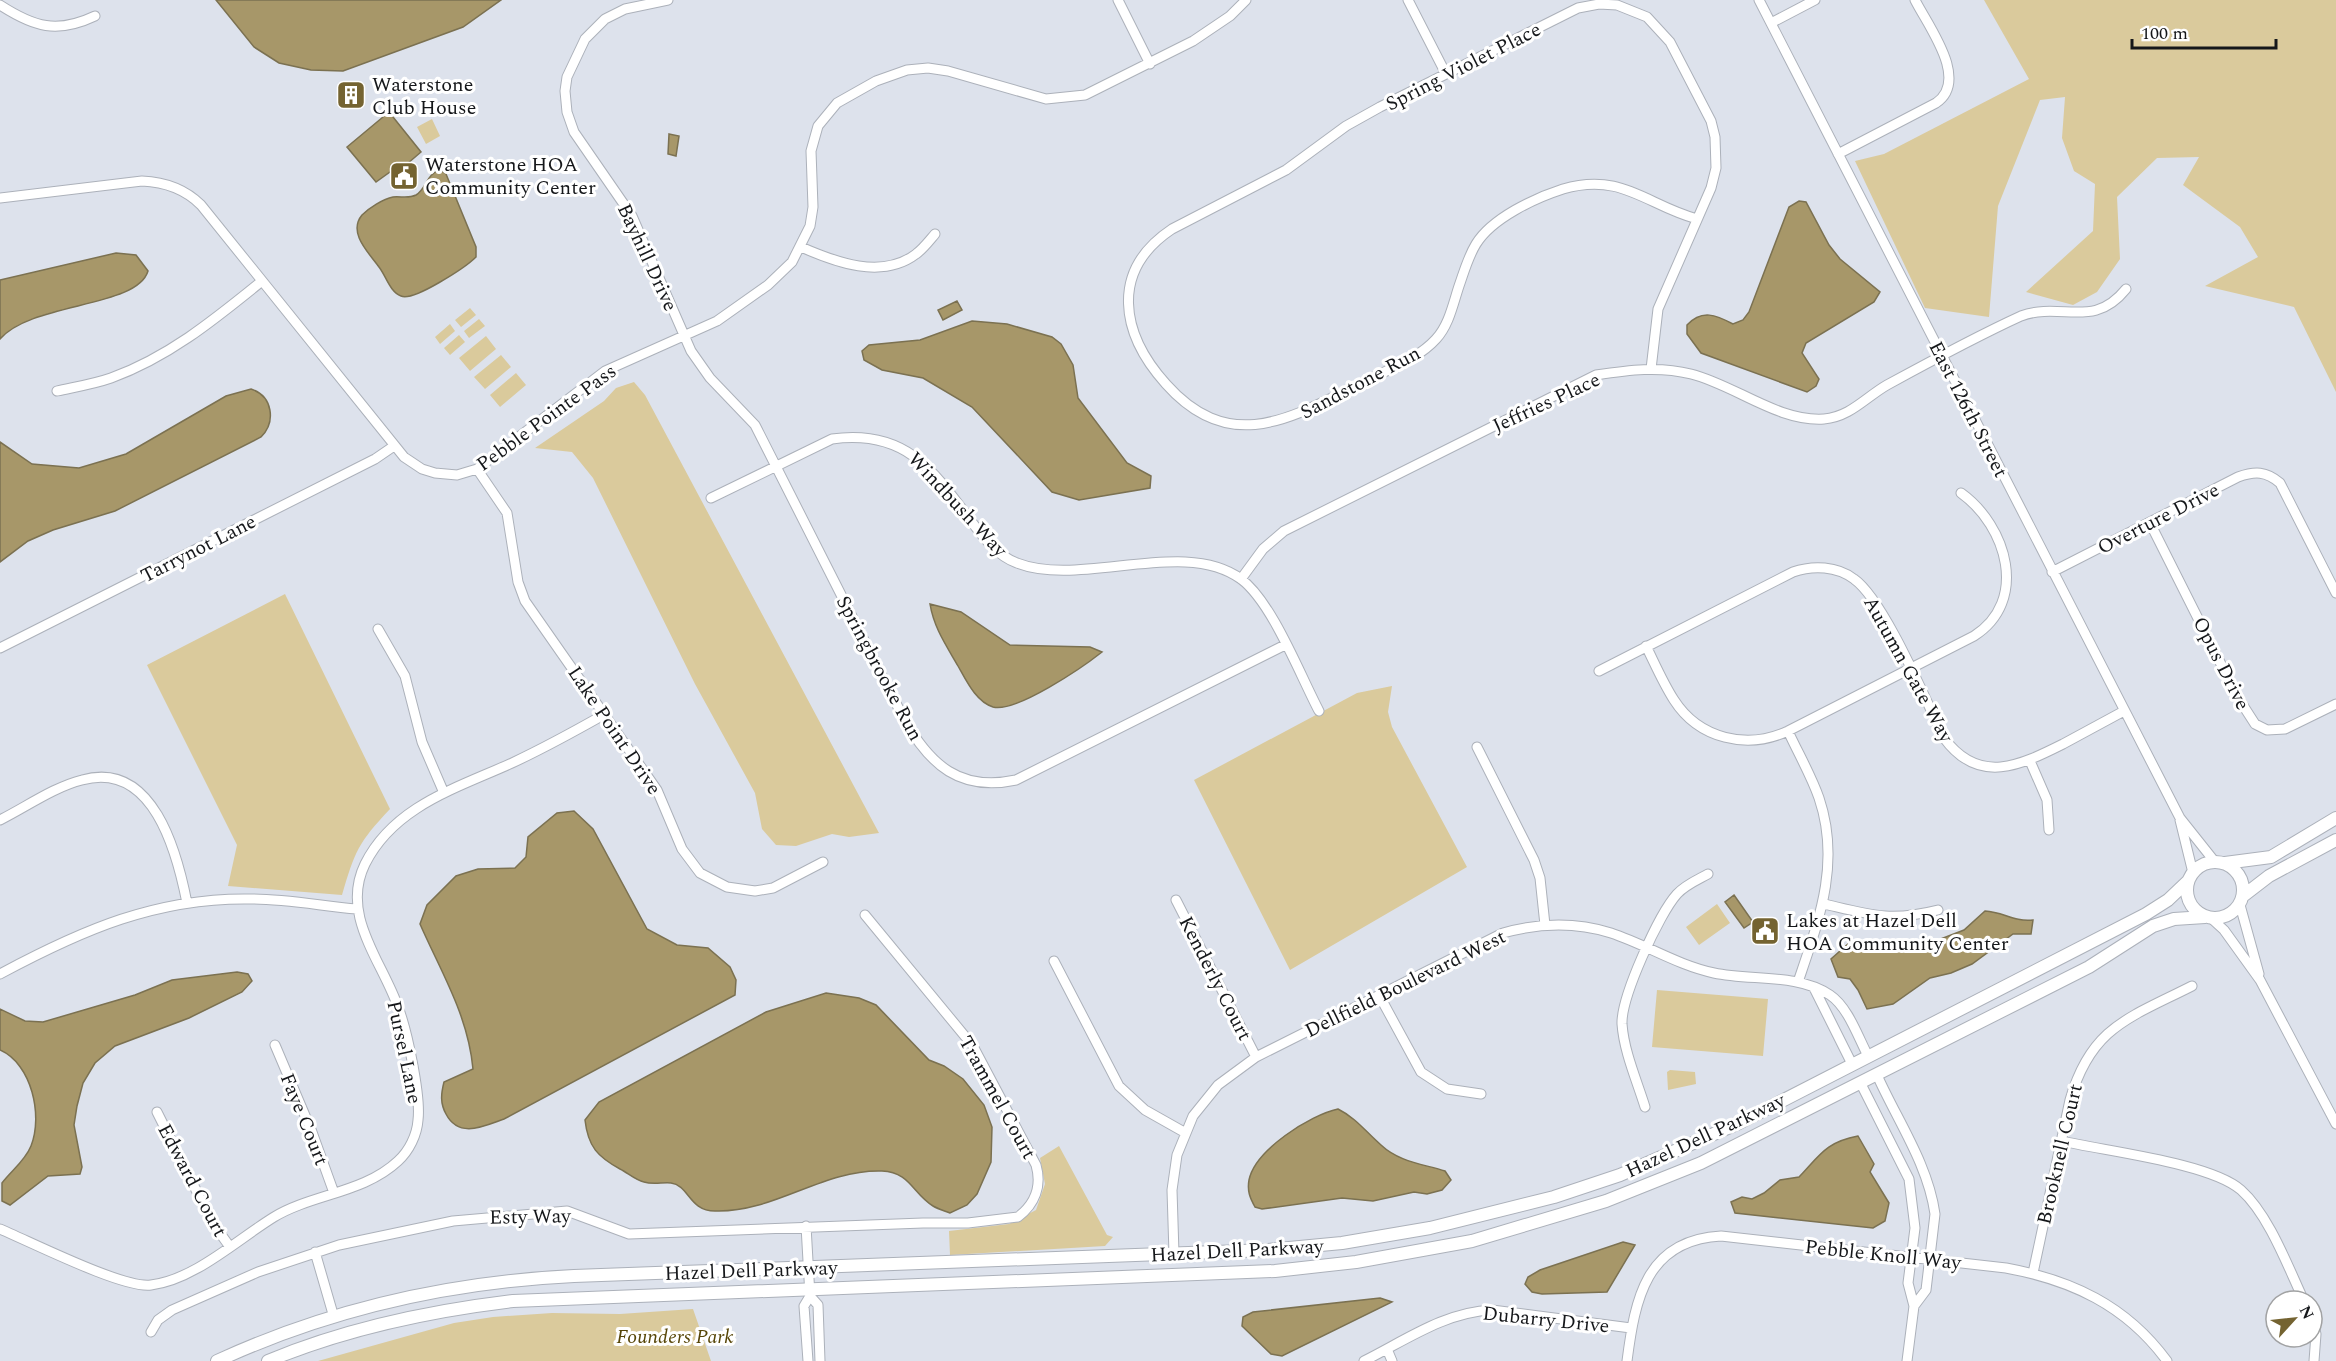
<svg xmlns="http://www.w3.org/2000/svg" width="2336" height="1361" font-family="Spectral,serif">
<rect width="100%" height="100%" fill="#dde2ec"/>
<path fill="#daca9c" d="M 1984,0 L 2336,0 L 2336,392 L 2294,307 L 2205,286 L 2258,257 L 2240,227 L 2183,185 L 2199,157 L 2157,158 L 2117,197 L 2120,259 L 2097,292 L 2073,305 L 2026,292 L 2093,231 L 2095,184 L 2074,171 L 2062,138 L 2065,97 L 2040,100 L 1998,206 L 1989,317 L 1925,308 L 1855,161 L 1884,154 L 2029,79 Z
M 432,119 L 440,136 L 426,144 L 417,127 Z
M 470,308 L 476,315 L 461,327 L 455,320 Z
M 479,319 L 485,326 L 469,338 L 464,331 Z
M 450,324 L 455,331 L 440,344 L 435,337 Z
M 459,335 L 465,342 L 450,355 L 444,348 Z
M 486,336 L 496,349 L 470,371 L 459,358 Z
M 501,355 L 511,367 L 485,389 L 474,377 Z
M 516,373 L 526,385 L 500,407 L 490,395 Z
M 634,382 L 645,395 L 879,833 L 849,837 L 832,834 L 796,846 L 776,845 L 762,829 L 755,793 L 695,684 L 593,478 L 572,452 L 535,448 L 604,401 L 616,388 Z
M 285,594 L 390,809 C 358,843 355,851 342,895 L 228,886 L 237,845 L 147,665 Z
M 1392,686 L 1388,712 L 1392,727 L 1467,867 L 1290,970 L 1194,780 L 1357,693 Z
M 1717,904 L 1730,923 L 1699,945 L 1686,927 Z
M 1657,990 L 1768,999 L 1763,1056 L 1652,1047 Z
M 1670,1070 L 1695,1072 L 1696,1084 L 1668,1090 L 1667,1072 Z
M 1059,1146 L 1107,1235 L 1113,1237 L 1105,1246 L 950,1255 L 949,1231 L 1009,1224 L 1036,1210 L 1045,1184 L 1040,1158 Z
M 693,1309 L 711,1361 L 318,1361 L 454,1323 L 493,1317 L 552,1313 L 620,1314 Z"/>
<path fill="#a79769" stroke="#7b7151" stroke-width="1.5" d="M 216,0 L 501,0 L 463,27 L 343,71 L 311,70 L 279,63 L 254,47 Z
M 389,112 L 421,152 L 393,176 L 390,172 L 376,182 L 347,147 Z
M 669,134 L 679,136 L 676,156 L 668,154 Z
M 440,170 L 446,174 L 476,247 L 476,257 C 466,267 413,302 401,296 C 390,292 386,276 379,267 C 370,254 347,233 362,215 C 369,208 383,199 393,197 C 401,196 408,199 416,195 C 427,188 426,174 440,170 Z
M 1799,201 L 1806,202 L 1829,245 L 1840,259 L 1880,292 L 1874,302 L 1806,343 L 1802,353 L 1819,379 L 1816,386 L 1807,392 L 1701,353 L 1687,334 L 1687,325 C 1702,309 1716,315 1733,324 L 1743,320 L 1749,312 L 1789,207 Z
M 116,253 L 136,255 L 148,271 C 137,308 32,302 0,339 L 0,280 Z
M 957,301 L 962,310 L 943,320 L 938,310 Z
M 972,321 L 1007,324 L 1052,337 L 1061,344 L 1073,365 L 1078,398 L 1127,463 L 1151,476 L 1150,488 L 1079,500 L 1052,492 L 972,407 L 923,378 L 882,370 L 864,360 L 862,351 L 869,345 L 920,340 Z
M 251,389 C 273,396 276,422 261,437 L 115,511 L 53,530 L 28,541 L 0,562 L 0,442 L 32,464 L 79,468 L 126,454 L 226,396 Z
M 930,604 L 961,612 L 1010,645 L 1090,647 L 1102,652 C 1083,667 1016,713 993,707 C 976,702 966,680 958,666 C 946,645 934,628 930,604 Z
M 574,811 L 593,829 L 647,929 L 677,945 L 708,948 L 730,967 L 736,980 L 735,995 L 504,1119 C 484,1126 459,1139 446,1114 C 440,1103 441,1094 444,1082 L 473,1069 C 468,1015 441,972 420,924 L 427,905 L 456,876 L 478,869 L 515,868 L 526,857 L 528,837 L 557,813 Z
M 1734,895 L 1753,922 L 1744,928 L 1725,902 Z
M 1985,911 C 2004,912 2013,922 2033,920 L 2031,934 L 2013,934 L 1972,964 L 1951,973 L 1930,978 L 1893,1004 L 1867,1009 L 1858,990 L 1850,979 L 1838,977 L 1831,959 L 1849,943 L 1894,950 L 1920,947 L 1964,930 Z
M 237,972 L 248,974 L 252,981 L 242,992 L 189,1018 L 115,1046 L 95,1063 L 83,1083 L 77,1106 L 74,1125 L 82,1167 L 80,1174 L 48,1176 L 10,1205 L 2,1201 L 2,1183 C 11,1171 25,1161 31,1146 C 43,1116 32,1064 0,1050 L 0,1009 L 25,1021 L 43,1022 L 135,995 L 172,980 Z
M 826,993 L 859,998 L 876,1005 L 929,1060 L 944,1066 L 963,1079 L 984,1105 L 992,1127 L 991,1162 L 977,1194 L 967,1205 L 950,1213 C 945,1211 938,1209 933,1206 C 913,1194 910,1172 882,1171 C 823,1169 774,1213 715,1211 C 689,1211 689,1185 671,1183 C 663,1182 653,1185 644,1182 C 635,1180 628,1173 620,1169 C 598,1157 588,1147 585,1120 L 599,1102 L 766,1012 Z
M 1338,1109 C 1356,1118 1366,1132 1381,1145 C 1399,1162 1423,1164 1445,1171 L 1451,1180 L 1442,1190 L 1427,1194 L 1414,1192 L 1373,1201 L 1342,1198 L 1262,1209 L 1255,1207 C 1250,1198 1247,1191 1249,1180 C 1255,1150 1310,1115 1338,1109 Z
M 1858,1136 L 1874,1164 L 1870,1172 L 1889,1203 L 1885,1221 L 1873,1228 L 1735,1213 L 1731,1202 L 1742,1197 L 1752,1199 L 1764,1193 L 1780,1180 L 1799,1177 C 1820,1155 1826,1142 1858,1136 Z
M 1623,1242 L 1635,1245 L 1607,1292 L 1542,1294 L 1532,1292 L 1525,1284 L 1528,1277 L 1540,1270 Z
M 1380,1298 L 1392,1302 L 1282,1356 L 1271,1354 L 1242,1326 L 1243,1317 L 1253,1312 Z"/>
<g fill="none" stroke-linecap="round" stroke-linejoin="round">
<g stroke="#acb1ba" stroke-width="11">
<path id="minor" d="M 668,0 L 625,9 L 605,19 L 585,39 L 567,77 L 565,91 L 567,112 L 574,132 L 632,216 L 691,351 L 710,378 L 755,425 L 904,719 C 930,765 960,792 1016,780 L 1285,645
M 1118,0 L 1150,64
M 1408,0 L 1446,74
M 1759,0 L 2180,818 L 2215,862
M 0,5 C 34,27 57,34 95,16
M 1771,23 L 1815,0
M 1838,154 L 1936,103 C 1970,80 1928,26 1915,0
M 0,198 L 142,181 C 165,182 185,189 201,205 L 404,457 L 422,469 L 435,473 L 457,475 L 477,469 L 605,371 L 717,321 L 768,285 L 792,262 L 810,226 L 813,207 L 811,151 L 818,126 L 837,103 L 876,81 L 907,70 L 928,68 L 948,71 L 1046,99 L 1085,95 L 1193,41 L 1230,16 L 1246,0
M 801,247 C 835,262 882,280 916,254 C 923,249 929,241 935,234
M 1651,369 L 1658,309 L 1711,188 L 1716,168 L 1715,137 L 1711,121 L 1670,42 L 1647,17 L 1617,5 L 1599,4 L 1578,8 L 1380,107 L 1346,126 L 1286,170 L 1172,229 C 1109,271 1121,334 1166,384 C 1230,456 1291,418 1362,383 C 1386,370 1417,360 1436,339 C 1449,325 1453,304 1459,286 C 1464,272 1468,257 1476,244 C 1492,218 1535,198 1563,189 C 1622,172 1646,205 1697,219
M 57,391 C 75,387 94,384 111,378 C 169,357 215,319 262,281
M 477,469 L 507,513 L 518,582 L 525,601 L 657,790 L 682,849 L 700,873 L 727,887 L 755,891 L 773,888 L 823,862
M 711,498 L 832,439 C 904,429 932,468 971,521 C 983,537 997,556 1017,563 C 1081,588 1184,537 1241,579 C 1272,602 1300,675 1319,711
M 2150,523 L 2237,696 L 2255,724 L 2267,730 L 2285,729 L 2336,704
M 2052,572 L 2238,477 C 2255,471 2266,471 2280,483 L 2336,593
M 1241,579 L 1263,549 L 1284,531 L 1596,375 C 1629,370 1659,366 1691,374 C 1735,385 1778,422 1824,419 C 1850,417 1866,397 1887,385 C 1931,361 1975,337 2021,316 C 2062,301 2093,330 2126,289
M 378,629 L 405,676 L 422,742 L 444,793
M 1646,646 C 1655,664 1663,683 1674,700 C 1699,739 1747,750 1788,731 L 1974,636 C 2029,601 2007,526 1961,493
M 0,648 L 375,459 L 394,446
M 1599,671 L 1793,572 C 1813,565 1837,566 1854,579 C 1884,600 1926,701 1944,738 C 1979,786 2021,765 2063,744 C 2083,733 2104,722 2124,711
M 1788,731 C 1798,753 1811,775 1819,798 C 1841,863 1819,920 1798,982
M 1477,747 L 1534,860 L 1540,878 L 1545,925
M 2030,761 L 2047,800 L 2049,830
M 0,820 C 26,807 54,787 82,780 C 153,760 177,852 187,903
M 2180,820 L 2193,873
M 1176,900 L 1256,1057
M 1824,904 C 1871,915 1890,922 1938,910
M 2240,905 L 2259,974
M 2212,919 L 2224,930 L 2260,980 L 2336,1124
M 1054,961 L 1119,1086 L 1145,1110 L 1184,1132
M 0,974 C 82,930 157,897 252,899 C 287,899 322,906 357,909
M 1814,988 L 1852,1064
M 1379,995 L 1421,1072 L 1447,1089 L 1481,1094
M 275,1045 L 312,1132 L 334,1193
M 1877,1075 C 1897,1120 1928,1164 1935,1214 L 1926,1290 L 1914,1306
M 1861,1084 L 1909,1179 L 1915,1228 L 1908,1283 L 1914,1306 L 1907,1361
M 1645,1107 C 1637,1081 1624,1052 1622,1024 C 1621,997 1659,914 1677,894 C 1685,885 1697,880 1708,874
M 157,1112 L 212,1222 L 230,1247
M 2062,1141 C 2104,1151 2211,1163 2241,1190 C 2269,1215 2288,1267 2304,1301
M 806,1226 L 810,1296 L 804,1306 L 808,1361
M 0,1229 C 31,1242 124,1289 151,1285 C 194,1280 238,1239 274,1217 C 312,1194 364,1193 398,1161 C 409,1151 417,1135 418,1120 C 421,1096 407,1030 398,1007 C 382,961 340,915 365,864 C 394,806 457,788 512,763 C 544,748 575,731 605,714
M 315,1252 L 333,1314
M 1174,1254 L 1172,1190 L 1177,1155 L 1193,1116 L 1218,1085 L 1256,1057 L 1503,933 C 1539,923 1576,922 1611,933 C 1647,945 1677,965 1714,973 C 1751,981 1797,973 1830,995 C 1848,1007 1858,1037 1868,1056
M 2033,1273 L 2070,1100 C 2091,1027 2129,1018 2192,986
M 810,1296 L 818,1305 L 820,1361
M 2312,1318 L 2316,1334 L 2314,1361
M 151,1332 L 158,1320 L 172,1310 L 258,1272 L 339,1245 L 453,1221 L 567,1211 L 629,1234 L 923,1223 L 968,1223 L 1018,1217 C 1035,1204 1042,1186 1036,1165 L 973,1046 L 865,915
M 1387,1349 L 1392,1361
M 1364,1361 C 1406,1340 1445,1312 1492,1310 L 1631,1328
M 1627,1361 C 1635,1299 1646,1240 1721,1236 L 2006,1268 C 2071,1280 2126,1305 2167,1361"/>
</g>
<g stroke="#acb1ba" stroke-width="14">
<path id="major" d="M2187 890a28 28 0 1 1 56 0a28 28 0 1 1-56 0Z
M 2225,863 L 2271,857 L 2336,818
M 2243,896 L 2269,876 L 2336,840
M 217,1361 C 332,1308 449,1282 574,1276 L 1268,1250 L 1342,1243 L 1430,1228 L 1554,1197 L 1620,1175 L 1739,1123 L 2146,914 L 2168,900 L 2188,881
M 268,1361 C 347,1328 429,1311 513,1301 L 1275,1271 L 1356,1262 L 1472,1241 L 1606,1201 L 1701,1163 L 2089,967 L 2153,926 L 2174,919 L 2205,917"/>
</g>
<use href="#minor" stroke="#fff" stroke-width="9"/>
<use href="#major" stroke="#fff" stroke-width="12"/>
</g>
<defs>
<g id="building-square" transform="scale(1.5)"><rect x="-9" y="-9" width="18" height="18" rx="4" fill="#746331" stroke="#fff"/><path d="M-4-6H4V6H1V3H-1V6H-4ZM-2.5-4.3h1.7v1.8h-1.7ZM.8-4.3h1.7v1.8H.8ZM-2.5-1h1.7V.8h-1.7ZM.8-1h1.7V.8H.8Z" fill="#fff"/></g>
<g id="civic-square" transform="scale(1.5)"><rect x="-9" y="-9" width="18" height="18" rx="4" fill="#746331" stroke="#fff"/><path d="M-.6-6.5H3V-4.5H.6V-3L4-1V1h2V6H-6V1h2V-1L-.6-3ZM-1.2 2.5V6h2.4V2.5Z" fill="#fff"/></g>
</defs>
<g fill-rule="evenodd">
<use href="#building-square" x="351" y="95"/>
<use href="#civic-square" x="404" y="176"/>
<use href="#civic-square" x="1765" y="931"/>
</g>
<g text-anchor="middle" stroke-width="6" stroke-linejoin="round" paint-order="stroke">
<g font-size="20" fill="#15171a" stroke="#fff">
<text transform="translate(1463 66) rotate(-27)" y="7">Spring Violet Place</text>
<text transform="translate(648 257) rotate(65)" y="7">Bayhill Drive</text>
<text transform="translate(1360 382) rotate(-28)" y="7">Sandstone Run</text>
<text transform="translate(1546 402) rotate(-25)" y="7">Jeffries Place</text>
<text transform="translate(1969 409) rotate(63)" y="7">East 126th Street</text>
<text transform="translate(546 417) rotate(-36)" y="7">Pebble Pointe Pass</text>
<text transform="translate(958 504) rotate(47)" y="7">Windbush Way</text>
<text transform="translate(2158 518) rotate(-27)" y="7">Overture Drive</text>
<text transform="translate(198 548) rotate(-27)" y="7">Tarrynot Lane</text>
<text transform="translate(2222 663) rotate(63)" y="7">Opus Drive</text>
<text transform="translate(880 668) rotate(62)" y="7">Springbrooke Run</text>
<text transform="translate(1909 669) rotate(61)" y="7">Autumn Gate Way</text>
<text transform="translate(615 730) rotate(56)" y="7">Lake Point Drive</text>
<text transform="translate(1216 978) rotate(63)" y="7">Kenderly Court</text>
<text transform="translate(1405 983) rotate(-26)" y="7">Dellfield Boulevard West</text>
<text transform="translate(405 1052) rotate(78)" y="7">Pursel Lane</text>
<text transform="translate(998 1097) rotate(61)" y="7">Trammel Court</text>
<text transform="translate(305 1119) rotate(68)" y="7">Faye Court</text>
<text transform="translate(1705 1135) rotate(-25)" y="7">Hazel Dell Parkway</text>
<text transform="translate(2059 1154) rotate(-77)" y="7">Brooknell Court</text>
<text transform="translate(193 1180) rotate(62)" y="7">Edward Court</text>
<text transform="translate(530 1216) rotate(-1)" y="7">Esty Way</text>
<text transform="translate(1237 1250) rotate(-3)" y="7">Hazel Dell Parkway</text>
<text transform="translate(1883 1254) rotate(6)" y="7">Pebble Knoll Way</text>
<text transform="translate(751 1270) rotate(-2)" y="7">Hazel Dell Parkway</text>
<text transform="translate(1546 1319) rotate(6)" y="7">Dubarry Drive</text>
</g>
<g font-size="20" fill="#15171a" stroke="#fff" text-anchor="start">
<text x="372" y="91">Waterstone<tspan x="372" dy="23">Club House</tspan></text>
<text x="425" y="171">Waterstone HOA<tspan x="425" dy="23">Community Center</tspan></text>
<text x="1786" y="927">Lakes at Hazel Dell<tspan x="1786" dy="23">HOA Community Center</tspan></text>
</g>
<g font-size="20" font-style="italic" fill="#564507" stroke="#fff">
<text x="675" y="1343">Founders Park</text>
</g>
</g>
<g transform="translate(2294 1319) rotate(63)"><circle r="28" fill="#ffffff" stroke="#a1a2a3" stroke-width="1.5"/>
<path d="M0-4.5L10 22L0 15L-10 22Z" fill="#746331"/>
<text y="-9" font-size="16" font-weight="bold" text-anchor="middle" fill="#15171a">N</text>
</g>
<path d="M2132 39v9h144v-9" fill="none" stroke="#15171a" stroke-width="3"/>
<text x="2141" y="39" font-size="18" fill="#15171a" stroke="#ffffff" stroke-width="4.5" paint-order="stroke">100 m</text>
</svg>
